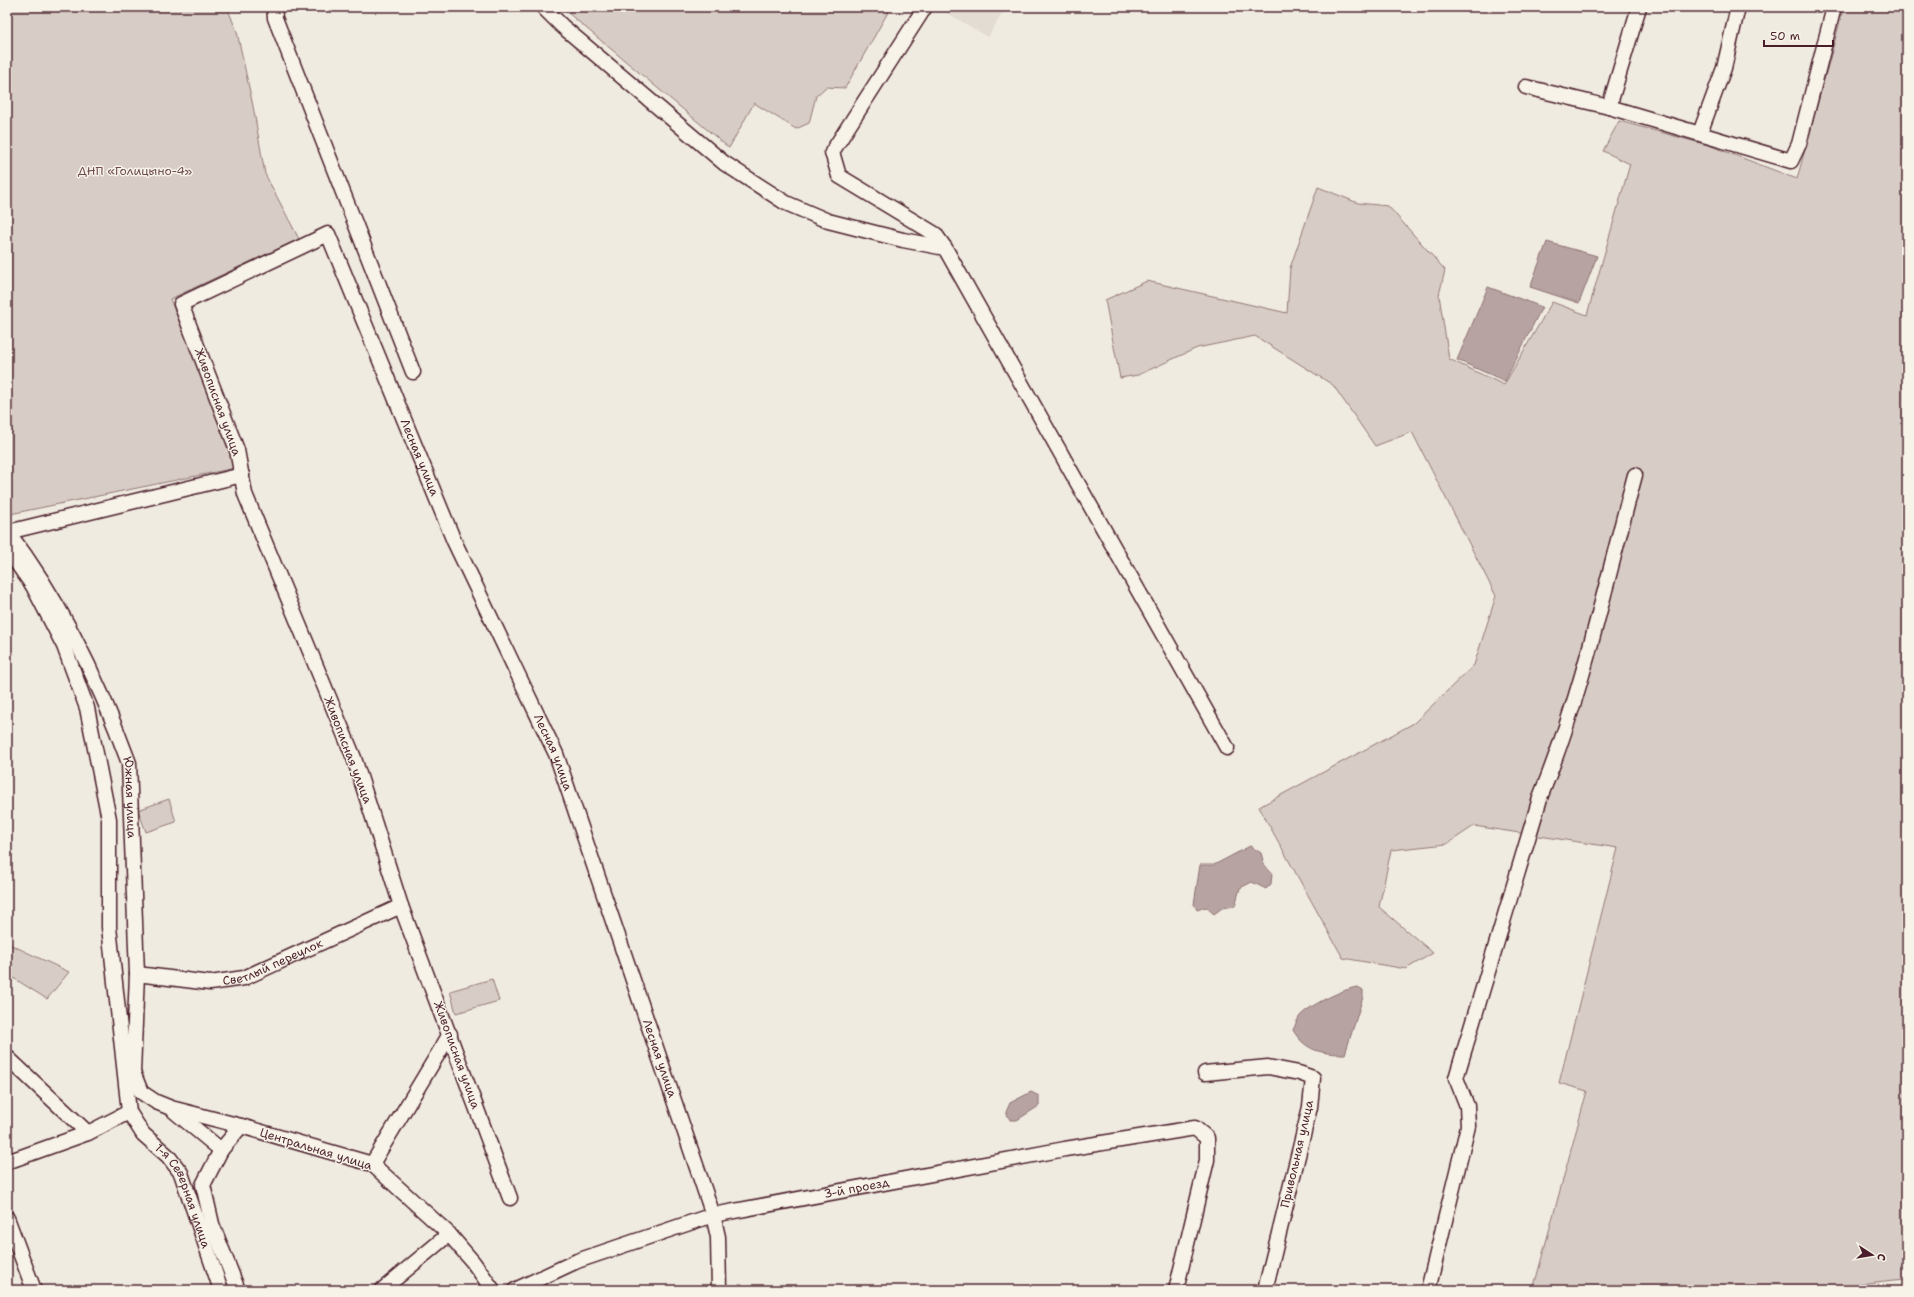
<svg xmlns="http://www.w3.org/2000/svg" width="1914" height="1297" font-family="'Shantell Sans',sans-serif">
<rect width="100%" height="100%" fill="#f0ebe0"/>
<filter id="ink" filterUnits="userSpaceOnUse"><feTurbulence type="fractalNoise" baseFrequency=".025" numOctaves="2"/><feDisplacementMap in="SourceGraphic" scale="8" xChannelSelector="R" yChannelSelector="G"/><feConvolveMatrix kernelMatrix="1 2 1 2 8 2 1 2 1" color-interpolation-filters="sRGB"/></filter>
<g filter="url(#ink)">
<path fill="#e3dcd2" d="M 937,7 L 1006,7 L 988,37 Z"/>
<path fill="#d8cdc6" stroke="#917678" d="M 7,7 L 227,7 L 237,32 L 253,106 L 265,174 L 299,239 L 170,299 L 240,467 L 10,514 L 7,506 Z
M 561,7 L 891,7 L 845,88 L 826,87 L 816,96 L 809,123 L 796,129 L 754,103 L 729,148 Z
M 1844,7 L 1907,7 L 1907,1280 L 1904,1279 L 1857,1284 L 1853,1290 L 1533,1290 L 1587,1091 L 1559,1083 L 1618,848 L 1474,826 L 1447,844 L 1391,850 L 1379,907 L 1433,953 L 1406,969 L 1343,958 L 1259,807 L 1414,723 L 1474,665 L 1496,596 L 1412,432 L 1375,446 L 1333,385 L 1255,336 L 1197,348 L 1138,375 L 1120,378 L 1105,300 L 1147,281 L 1287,313 L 1290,268 L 1318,187 L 1358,203 L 1388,206 L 1445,270 L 1439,295 L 1449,359 L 1504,385 L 1552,302 L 1587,315 L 1630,164 L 1603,151 L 1619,121 L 1711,146 L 1797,179 Z
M 169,799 L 176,822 L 146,832 L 138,810 Z
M 7,943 L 69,972 L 47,999 L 7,974 Z
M 492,979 L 499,1001 L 456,1013 L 450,991 Z"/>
<path fill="#b7a4a2" stroke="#8b6f72" d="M 1547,242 L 1597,256 L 1579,303 L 1530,287 Z
M 1488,287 L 1542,307 L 1505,381 L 1457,360 Z
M 1250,846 L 1261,853 L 1264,864 L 1272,874 L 1271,884 L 1266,889 L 1252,882 L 1240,888 L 1235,906 L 1222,908 L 1214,914 L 1206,907 L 1197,910 L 1194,904 L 1200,865 L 1214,865 Z
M 1358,987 L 1363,990 L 1363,997 L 1345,1054 C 1322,1054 1305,1051 1293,1030 C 1295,1026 1297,1020 1300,1016 C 1308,1006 1345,988 1358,987 Z
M 1031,1092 L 1039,1096 L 1039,1106 L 1017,1120 L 1010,1120 L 1006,1112 L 1010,1103 Z"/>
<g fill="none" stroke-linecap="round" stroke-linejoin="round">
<g stroke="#4a1f2b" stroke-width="17">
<g id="minor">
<path d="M 274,7 L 275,18 L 413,372"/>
<path d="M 543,7 L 562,26 L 724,163 L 786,203 L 828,221 L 903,240 L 945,248 L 1227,748"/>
<path d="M 925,7 L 832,152 L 839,176 L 935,234 L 945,248"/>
<path d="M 1526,87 L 1609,107 L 1639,7"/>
<path d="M 1609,107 L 1791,161 L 1799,144 L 1834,7"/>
<path d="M 1700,133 L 1724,68 L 1738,7"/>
<path id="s1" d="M 242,475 L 8,532 C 61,601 99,681 129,763 L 137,974 L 133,1072 L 141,1092 L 156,1102 L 171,1108 L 241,1126 L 372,1164 L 449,1234 L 473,1262 L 493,1290"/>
<path d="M 7,549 L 33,586 L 64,646 L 87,708 L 109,819 L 109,927 L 129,1112 L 88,1133 L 7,1162"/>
<path id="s2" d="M 137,974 L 210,983 L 244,978 L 401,906"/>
<path d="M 7,1057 L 88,1133"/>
<path d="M 1205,1073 L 1268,1067 L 1299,1073 L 1313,1078 L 1310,1107 L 1265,1290"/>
<path d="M 174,1111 L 221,1150"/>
<path id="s3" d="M 129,1112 L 143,1134 L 168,1156 L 181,1173 L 221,1290"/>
<path d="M 372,1164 L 450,1034"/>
<path id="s4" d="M 510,1198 L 401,906 L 354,758 L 245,494 L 237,450 L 181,304 L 328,234 L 454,541 L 556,754 L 713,1215 L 718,1237 L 719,1290"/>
<path d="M 7,1218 L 34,1290"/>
<path d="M 238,1290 L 212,1224 L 203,1185 L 221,1150 L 241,1126"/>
<path d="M 382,1290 L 449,1234"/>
<path id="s5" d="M 515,1290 L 577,1261 L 713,1215 L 1065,1149 L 1195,1128 L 1207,1138 L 1207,1160 L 1176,1290"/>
<path d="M 1428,1290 L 1468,1126 L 1467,1106 L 1456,1078 L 1541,795 C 1583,692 1606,582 1635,475"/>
</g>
</g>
<use href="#minor" stroke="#f7f3e8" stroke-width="14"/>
</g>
</g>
<g text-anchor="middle" stroke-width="3" stroke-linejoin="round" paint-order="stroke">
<g font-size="12" fill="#6e4a52" stroke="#f7f3e8">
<text x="135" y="175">ДНП «Голицыно-4»</text>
</g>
<g font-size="12" fill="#4a1f2b" stroke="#f7f3e8">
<text transform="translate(218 402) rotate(70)" y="4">Живописная улица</text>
<text dy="4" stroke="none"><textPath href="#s4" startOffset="1358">Лесная улица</textPath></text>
<text transform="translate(348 750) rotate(69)" y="4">Живописная улица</text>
<text dy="4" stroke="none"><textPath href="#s4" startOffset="1682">Лесная улица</textPath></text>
<text dy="4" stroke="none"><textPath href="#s1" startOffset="537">Южная улица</textPath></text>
<text dy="4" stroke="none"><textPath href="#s2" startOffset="140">Светлый переулок</textPath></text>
<text transform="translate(457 1055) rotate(70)" y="4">Живописная улица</text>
<text dy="4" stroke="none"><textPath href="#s4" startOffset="2006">Лесная улица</textPath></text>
<text transform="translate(316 1149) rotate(17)" y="4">Центральная улица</text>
<text transform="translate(1297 1154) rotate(-77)" y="4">Привольная улица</text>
<text dy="4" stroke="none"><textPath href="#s5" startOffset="358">3-й проезд</textPath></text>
<text dy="4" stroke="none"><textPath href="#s3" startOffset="102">1-я Северная улица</textPath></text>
</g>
</g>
<rect width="1914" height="1297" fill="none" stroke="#f7f3e8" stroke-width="24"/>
<rect x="12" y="12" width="1890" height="1273" fill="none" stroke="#4a1f2b" stroke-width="1.5" filter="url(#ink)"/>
<g transform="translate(1872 1255) rotate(102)" stroke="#f7f3e8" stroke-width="3" paint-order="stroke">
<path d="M0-3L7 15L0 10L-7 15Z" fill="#4a1f2b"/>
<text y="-6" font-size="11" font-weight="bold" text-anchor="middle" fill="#4a1f2b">С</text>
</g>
<path d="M1764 40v6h69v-6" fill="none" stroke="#4a1f2b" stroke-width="2"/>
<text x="1770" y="40" font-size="12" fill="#4a1f2b" stroke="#f7f3e8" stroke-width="3" paint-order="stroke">50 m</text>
</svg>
